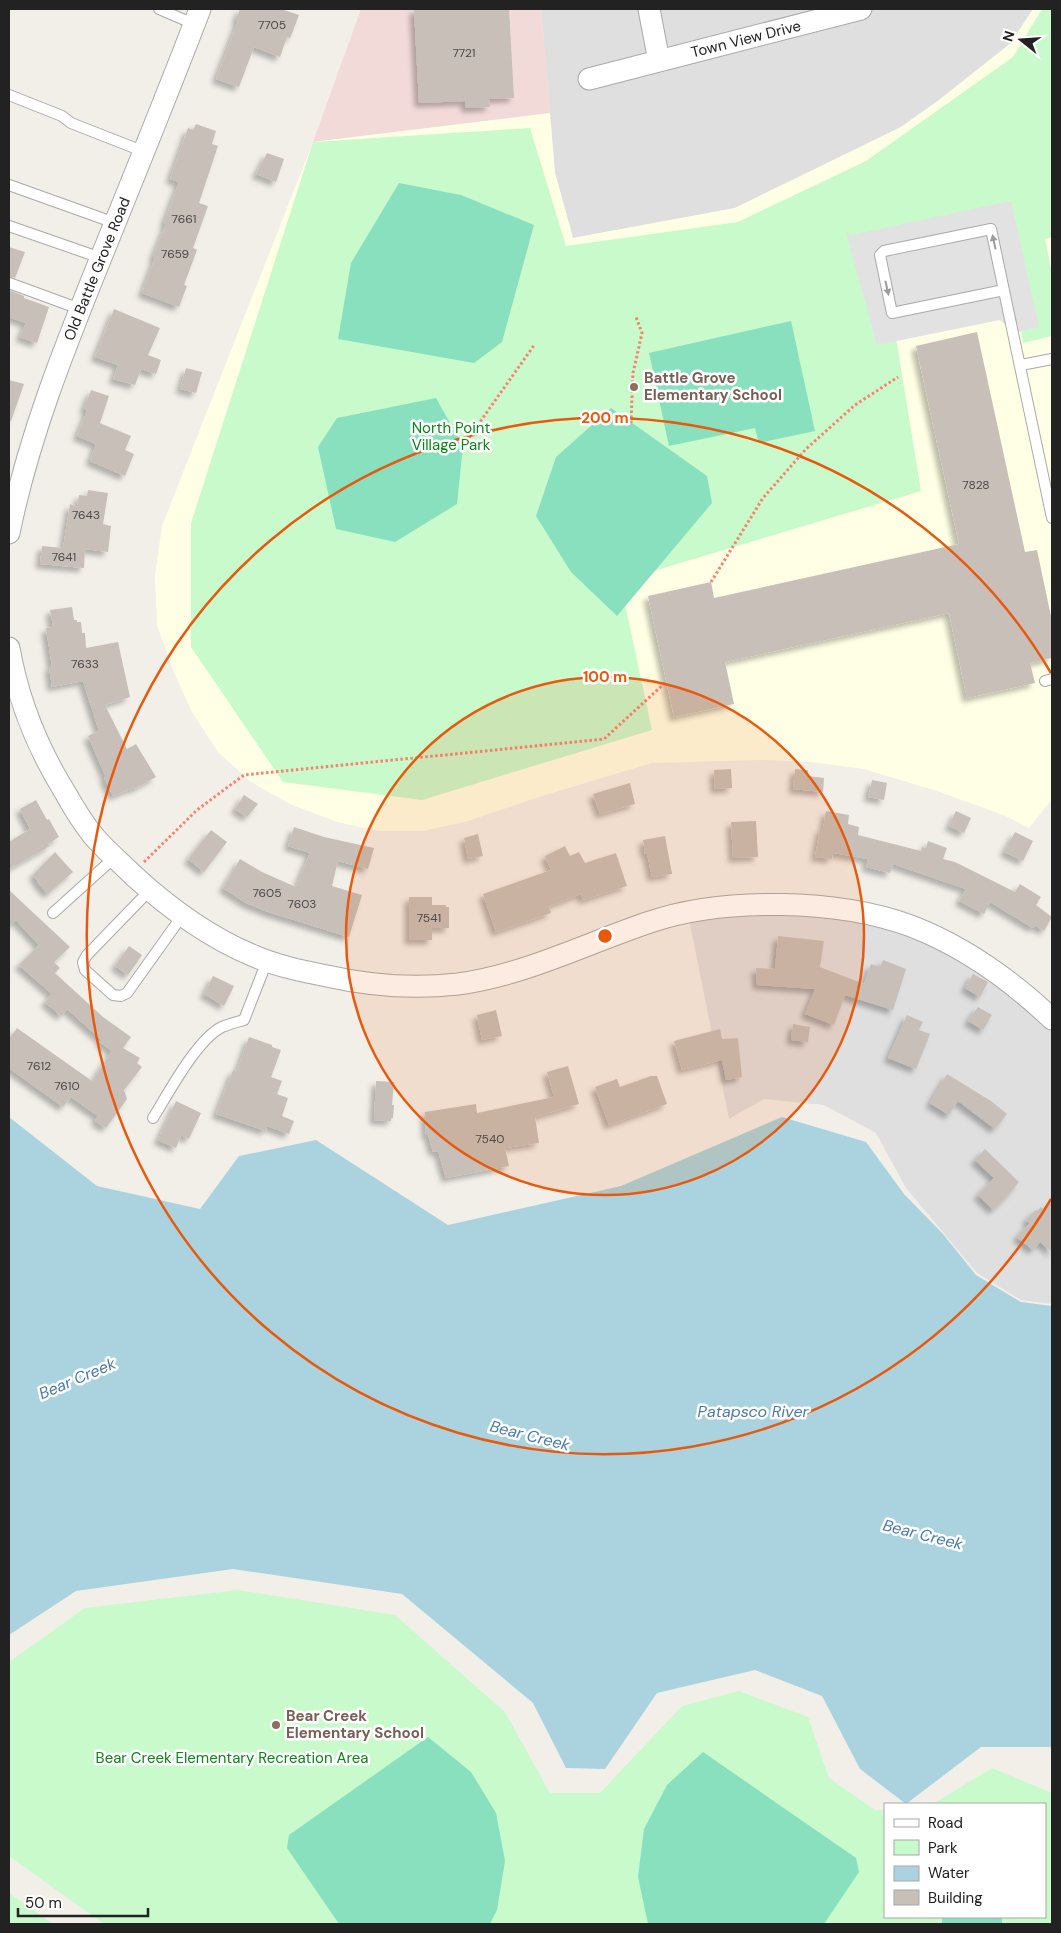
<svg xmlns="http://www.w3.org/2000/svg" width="1061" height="1933" font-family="'DM Sans',sans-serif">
<defs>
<filter id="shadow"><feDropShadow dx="-4.5" dy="4.5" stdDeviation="2.5" flood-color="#0004"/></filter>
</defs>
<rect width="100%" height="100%" fill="#f2efe9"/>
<path fill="#e0dfdf" d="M 541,9 L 1033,9 L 1011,43 L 939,100 L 901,127 L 735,208 L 573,238 L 555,173 Z
M 748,913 L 852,918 L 931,945 L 1007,991 L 1052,1032 L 1052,1304 L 1021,1300 L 977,1273 L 906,1188 L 876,1133 L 824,1105 L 764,1099 L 729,1119 L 689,919 Z"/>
<path fill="#f2dad9" d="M 361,9 L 541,9 L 550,113 L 313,142 Z"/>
<path fill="#ffffe5" d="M 1033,9 L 1052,9 L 1052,799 L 1029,828 L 1006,816 L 937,791 L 864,769 L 811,762 L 764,760 L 652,763 L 539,797 L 465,822 L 423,831 L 379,831 L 337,822 L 290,804 L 251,782 L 218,752 L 192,712 L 173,670 L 157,625 L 155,575 L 162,526 L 313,142 L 550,113 L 555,173 L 573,238 L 735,208 L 901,127 L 939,100 L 1011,43 Z"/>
<path fill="#c8facc" d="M 1042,9 L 1052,9 L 1052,237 L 1045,239 L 1052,273 L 1052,336 L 1023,343 L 1015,294 L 895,332 L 921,491 L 620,581 L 652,730 L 422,800 L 283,782 L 191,647 L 191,523 L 313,142 L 530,128 L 566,246 L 738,222 L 866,161 L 1013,57 Z
M 238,1590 L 395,1615 L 505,1712 L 550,1793 L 600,1793 L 682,1706 L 739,1691 L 808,1717 L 829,1778 L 875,1810 L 885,1810 L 885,1917 L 1045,1917 L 1045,1804 L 933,1804 L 992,1768 L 1052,1793 L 1052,1924 L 104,1924 L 9,1856 L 9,1662 L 85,1608 Z
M 9,1893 L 53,1924 L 9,1924 Z"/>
<path fill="#88e0be" d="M 399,183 L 461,195 L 534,225 L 502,342 L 474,363 L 338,339 L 351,263 Z
M 791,321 L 815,431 L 759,443 L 755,428 L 669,446 L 649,353 Z
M 436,398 L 463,446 L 457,504 L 395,542 L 336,529 L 318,447 L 337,418 Z
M 611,408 L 707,476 L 712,503 L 617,616 L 571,572 L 536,516 L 556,457 Z
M 428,1737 L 471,1772 L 496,1813 L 505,1861 L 497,1910 L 490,1924 L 339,1924 L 287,1848 L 289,1835 Z
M 703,1752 L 856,1858 L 859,1872 L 824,1924 L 648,1924 L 638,1877 L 644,1829 L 667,1785 Z
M 942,1917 L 1002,1917 L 1002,1924 L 942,1924 Z"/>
<path fill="#e2e2e2" d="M 1011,201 L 1039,327 L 1014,333 L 1000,320 L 877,345 L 846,232 L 852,235 Z"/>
<path fill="#aad3df" d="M 9,1117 L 97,1186 L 200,1209 L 239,1156 L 316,1140 L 448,1225 L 621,1186 L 782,1117 L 866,1142 L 904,1194 L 943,1234 L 976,1275 L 1021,1302 L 1052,1306 L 1052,1747 L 981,1747 L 906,1804 L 860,1769 L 822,1696 L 755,1670 L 657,1693 L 605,1769 L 566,1768 L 533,1703 L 402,1594 L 233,1569 L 76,1591 L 9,1635 Z"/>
<path fill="#c7bfb8" filter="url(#shadow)" d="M 240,9 L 281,9 L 299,15 L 291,36 L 290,38 L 287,37 L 280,57 L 254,47 L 239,87 L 216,79 L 238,21 L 236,20 Z
M 414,9 L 509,9 L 514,98 L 489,99 L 490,107 L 466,108 L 465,101 L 419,103 Z
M 196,124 L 216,131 L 212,144 L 218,146 L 199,203 L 208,206 L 193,248 L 197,250 L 184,285 L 187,286 L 179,307 L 142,293 L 155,258 L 153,257 L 166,224 L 164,223 L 179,182 L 170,179 L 188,128 L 193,130 Z
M 267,153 L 284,159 L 276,182 L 256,174 Z
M 9,247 L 25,252 L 15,278 L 9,276 Z
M 9,290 L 24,296 L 24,298 L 49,307 L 37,343 L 20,337 L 26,323 L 9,317 Z
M 114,309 L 160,328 L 148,355 L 161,360 L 156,374 L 141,369 L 135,385 L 113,379 L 118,365 L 95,357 Z
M 977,332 L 1025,552 L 1037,550 L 1052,621 L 1052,658 L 1030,663 L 1035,683 L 967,698 L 949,613 L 725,662 L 734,704 L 674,717 L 648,596 L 711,582 L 714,598 L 959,544 L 916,346 Z
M 186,368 L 202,372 L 196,393 L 180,389 Z
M 9,380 L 24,384 L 11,421 L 9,421 Z
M 91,390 L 109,396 L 100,423 L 131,436 L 125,450 L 134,454 L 125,476 L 90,461 L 96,444 L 77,436 L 87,411 L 84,408 Z
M 88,490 L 108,493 L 103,524 L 111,526 L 108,552 L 85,549 L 84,568 L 40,564 L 42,546 L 63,548 L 70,504 L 77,507 L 79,495 L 87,496 Z
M 72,607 L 74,620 L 77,620 L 77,622 L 81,622 L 82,633 L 85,633 L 86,648 L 118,642 L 130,697 L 105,705 L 127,749 L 136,744 L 156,777 L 134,789 L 133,788 L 113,796 L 104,778 L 106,777 L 88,736 L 99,731 L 83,681 L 52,687 L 49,667 L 52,667 L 46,628 L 53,627 L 50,610 Z
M 731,769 L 732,788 L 715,789 L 714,770 Z
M 795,769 L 808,770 L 808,776 L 824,778 L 823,792 L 793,789 Z
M 872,780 L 887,783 L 884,800 L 868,797 Z
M 630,783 L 635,804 L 600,814 L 593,794 Z
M 244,795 L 258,804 L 247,817 L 235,809 Z
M 36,800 L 47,820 L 49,819 L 59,837 L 48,844 L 50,846 L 9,869 L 9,842 L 30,829 L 20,809 Z
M 826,811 L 849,815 L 848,824 L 859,827 L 858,835 L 921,851 L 922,847 L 926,848 L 928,841 L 947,848 L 943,859 L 955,862 L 1015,892 L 1020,884 L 1041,897 L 1036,905 L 1052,917 L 1044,931 L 1035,925 L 1033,928 L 990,902 L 984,914 L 959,901 L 966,889 L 893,864 L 890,873 L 866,867 L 868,859 L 833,853 L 832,859 L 815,857 L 820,829 L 823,829 Z
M 956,811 L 971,818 L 964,833 L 949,826 Z
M 756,821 L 758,857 L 733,858 L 731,822 Z
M 294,827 L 324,837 L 374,848 L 368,869 L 338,861 L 332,886 L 362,895 L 349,937 L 268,912 L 246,903 L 223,888 L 240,859 L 262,872 L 296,887 L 310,853 L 288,846 Z
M 211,830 L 227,842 L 204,872 L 188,859 Z
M 1015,832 L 1033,841 L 1023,861 L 1004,852 Z
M 478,834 L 483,856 L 468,859 L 464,838 Z
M 665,836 L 672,874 L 652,877 L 647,853 L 645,854 L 643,840 Z
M 565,846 L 570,856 L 579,852 L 585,863 L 616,853 L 627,886 L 583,900 L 581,894 L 549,906 L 551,913 L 496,932 L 483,894 L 551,870 L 545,856 Z
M 55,852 L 73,872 L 48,894 L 37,882 L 38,881 L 33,875 Z
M 9,890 L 70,947 L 54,962 L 60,968 L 55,973 L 103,1017 L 131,1037 L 123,1048 L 140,1058 L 137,1063 L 142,1067 L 124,1090 L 127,1099 L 106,1128 L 95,1121 L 98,1116 L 71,1097 L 63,1107 L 9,1068 L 9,1039 L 17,1028 L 92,1081 L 112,1051 L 100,1042 L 102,1040 L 67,1009 L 61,1016 L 45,1002 L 52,994 L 19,965 L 39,945 L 16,920 L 9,927 Z
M 409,897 L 432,897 L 432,905 L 446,905 L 446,907 L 449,907 L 449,928 L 432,928 L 432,940 L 409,940 Z
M 778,936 L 824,941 L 820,967 L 864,984 L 871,964 L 880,967 L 883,960 L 906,969 L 893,1010 L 845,995 L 834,1025 L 805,1014 L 815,989 L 757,985 L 756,968 L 775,969 Z
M 129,946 L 142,955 L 128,975 L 115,966 Z
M 973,974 L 988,982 L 980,997 L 965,988 Z
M 213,976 L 234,986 L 224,1006 L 204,994 Z
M 978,1007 L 992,1015 L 983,1030 L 968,1021 Z
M 496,1010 L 502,1036 L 482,1040 L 477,1015 Z
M 907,1015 L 923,1022 L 919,1030 L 930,1034 L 916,1069 L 888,1058 Z
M 793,1024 L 810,1027 L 808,1042 L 791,1040 Z
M 720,1029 L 722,1039 L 738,1038 L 742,1077 L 726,1080 L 722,1060 L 682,1070 L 674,1041 Z
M 249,1037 L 272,1045 L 272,1047 L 281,1050 L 271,1077 L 282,1081 L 277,1094 L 288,1098 L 282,1116 L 294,1121 L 289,1134 L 267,1126 L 266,1131 L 216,1114 L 233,1070 L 237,1071 Z
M 568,1066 L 579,1104 L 535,1117 L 539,1143 L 505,1148 L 509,1166 L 446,1178 L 438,1151 L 433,1152 L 428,1134 L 426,1135 L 425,1112 L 476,1104 L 477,1113 L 554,1097 L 547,1072 Z
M 947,1074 L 991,1101 L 1007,1114 L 995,1129 L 958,1101 L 949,1115 L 930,1103 Z
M 651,1076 L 657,1076 L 667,1104 L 609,1125 L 595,1087 L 617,1079 L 620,1087 Z
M 376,1081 L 394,1082 L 392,1105 L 394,1105 L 393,1118 L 391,1118 L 391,1121 L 374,1120 Z
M 176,1101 L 201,1113 L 189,1139 L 181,1135 L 176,1148 L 158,1140 Z
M 985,1149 L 1019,1182 L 1010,1193 L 993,1210 L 978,1195 L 994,1178 L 975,1160 Z
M 1052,1201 L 1052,1252 L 1040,1242 L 1033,1250 L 1017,1237 L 1030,1223 L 1026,1220 L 1036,1210 L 1037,1211 L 1041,1207 L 1045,1210 Z"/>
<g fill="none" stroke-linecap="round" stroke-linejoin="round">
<g stroke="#a9a9a9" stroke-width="12">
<path id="service" d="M 159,9 L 194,24
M 9,95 L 62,116 L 71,123 L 145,152
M 9,185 L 115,223
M 9,226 L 101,258
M 9,283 L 80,309
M 1004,290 L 892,313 L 880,255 L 884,251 L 991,229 L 1052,518
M 1021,365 L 1052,359
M 1045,681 L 1052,679
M 150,890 L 87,955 L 83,962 L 85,970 L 113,995 L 121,996 L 127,993 L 182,916
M 53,913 L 115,857
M 153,1118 C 168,1094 197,1039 222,1027 C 229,1024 237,1022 244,1020 L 267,961"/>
</g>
<g stroke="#a9a9a9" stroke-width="23">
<path id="minor" d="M 649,9 L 659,61
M 589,79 L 861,9
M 9,533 C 28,439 64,349 100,260 C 134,176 168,93 200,9
M 9,648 C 18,700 38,749 66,794 C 75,810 85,827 98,841 C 109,853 122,864 134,876 C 170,909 208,937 254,956 C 277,966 302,971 327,976 C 371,986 413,989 458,984 C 525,975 587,943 650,922 C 724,897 838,899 911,926 C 963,946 1012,981 1052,1019"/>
</g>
<path stroke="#fa8072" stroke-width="3" stroke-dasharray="2.5 2.5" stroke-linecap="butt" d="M 631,423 L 633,373 L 642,333 L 636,317
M 463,446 L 535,344
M 711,582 L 763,498 L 806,449 L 855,405 L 898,377
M 144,862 L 197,810 L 244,775 L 604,739 L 666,682"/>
<use href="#service" stroke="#fff" stroke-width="10"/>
<use href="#minor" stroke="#fff" stroke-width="21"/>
</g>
<defs><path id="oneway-solid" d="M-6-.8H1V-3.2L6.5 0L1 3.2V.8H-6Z" transform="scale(1.25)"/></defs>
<g fill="#9c9c9c">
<use href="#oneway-solid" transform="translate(994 242) rotate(-102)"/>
<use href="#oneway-solid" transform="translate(887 288) rotate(77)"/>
</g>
<circle cx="605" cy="936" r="259" fill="#e8590c" fill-opacity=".12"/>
<g fill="none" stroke="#e8590c" stroke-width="2.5">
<circle cx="605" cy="936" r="259"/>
<path d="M1051 1199A518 518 0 1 1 1051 673"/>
</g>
<g fill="#8d6e63" stroke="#fff" stroke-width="2">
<circle cx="634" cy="387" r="5"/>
<circle cx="276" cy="1725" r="5"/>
</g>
<g text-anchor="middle" stroke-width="5" stroke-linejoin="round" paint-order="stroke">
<g font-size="12" fill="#4b4948">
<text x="272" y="29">7705</text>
<text x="464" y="57">7721</text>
<text x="184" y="223">7661</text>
<text x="175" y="258">7659</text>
<text x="976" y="489">7828</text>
<text x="86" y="519">7643</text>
<text x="64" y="561">7641</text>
<text x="85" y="668">7633</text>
<text x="267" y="897">7605</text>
<text x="302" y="908">7603</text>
<text x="429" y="922">7541</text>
<text x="39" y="1070">7612</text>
<text x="67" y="1090">7610</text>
<text x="490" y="1143">7540</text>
</g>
<g font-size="15" fill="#222" stroke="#fff">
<text transform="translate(746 39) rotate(-14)" y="5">Town View Drive</text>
<text transform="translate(97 269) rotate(-68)" y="5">Old Battle Grove Road</text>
</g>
<g font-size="15" font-weight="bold" fill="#785e54" stroke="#fff" text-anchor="start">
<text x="644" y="383">Battle Grove<tspan x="644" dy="17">Elementary School</tspan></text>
<text x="286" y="1721">Bear Creek<tspan x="286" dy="17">Elementary School</tspan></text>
</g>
<g font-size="15" fill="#0c8416" stroke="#fff">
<text x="451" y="433">North Point<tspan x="451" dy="17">Village Park</tspan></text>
<text x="232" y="1763">Bear Creek Elementary Recreation Area</text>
</g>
<g font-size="16" font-style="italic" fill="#4a7aab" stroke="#fff">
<text transform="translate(77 1378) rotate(-23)" y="6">Bear Creek</text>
<text x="753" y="1417">Patapsco River</text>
<text transform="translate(530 1435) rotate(14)" y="6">Bear Creek</text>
<text transform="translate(923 1534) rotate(14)" y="6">Bear Creek</text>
</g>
</g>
<circle cx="605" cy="936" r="8" fill="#e8590c" stroke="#fff" stroke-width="2.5"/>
<g font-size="15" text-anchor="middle" font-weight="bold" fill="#e8590c" stroke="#fff" stroke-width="5" stroke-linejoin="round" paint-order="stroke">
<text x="605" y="423">200 m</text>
<text x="605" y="682">100 m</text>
</g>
<rect width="1061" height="1933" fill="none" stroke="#222222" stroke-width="20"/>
<rect x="884" y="1803" width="162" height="115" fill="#ffffff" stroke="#a7a7a7"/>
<rect x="894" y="1819" width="25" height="8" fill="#ffffff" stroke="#a7a7a7"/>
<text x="928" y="1828" font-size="15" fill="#222222">Road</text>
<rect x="894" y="1840" width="25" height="15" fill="#c8facc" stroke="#a7a7a7"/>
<text x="928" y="1853" font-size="15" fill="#222222">Park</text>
<rect x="894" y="1866" width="25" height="15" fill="#aad3df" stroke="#a7a7a7"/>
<text x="928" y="1878" font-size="15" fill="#222222">Water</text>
<rect x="894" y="1890" width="25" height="15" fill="#c7bfb8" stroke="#a7a7a7"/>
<text x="928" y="1903" font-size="15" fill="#222222">Building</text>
<g transform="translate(1021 40) rotate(287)" stroke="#ffffff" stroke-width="4" paint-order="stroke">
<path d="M0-4L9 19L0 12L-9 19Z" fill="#222222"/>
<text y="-8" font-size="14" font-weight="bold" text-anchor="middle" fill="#222222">N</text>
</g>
<path d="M18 1908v8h130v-8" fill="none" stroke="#222222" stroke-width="2.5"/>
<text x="25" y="1908" font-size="15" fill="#222222" stroke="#ffffff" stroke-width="4" paint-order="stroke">50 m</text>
</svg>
